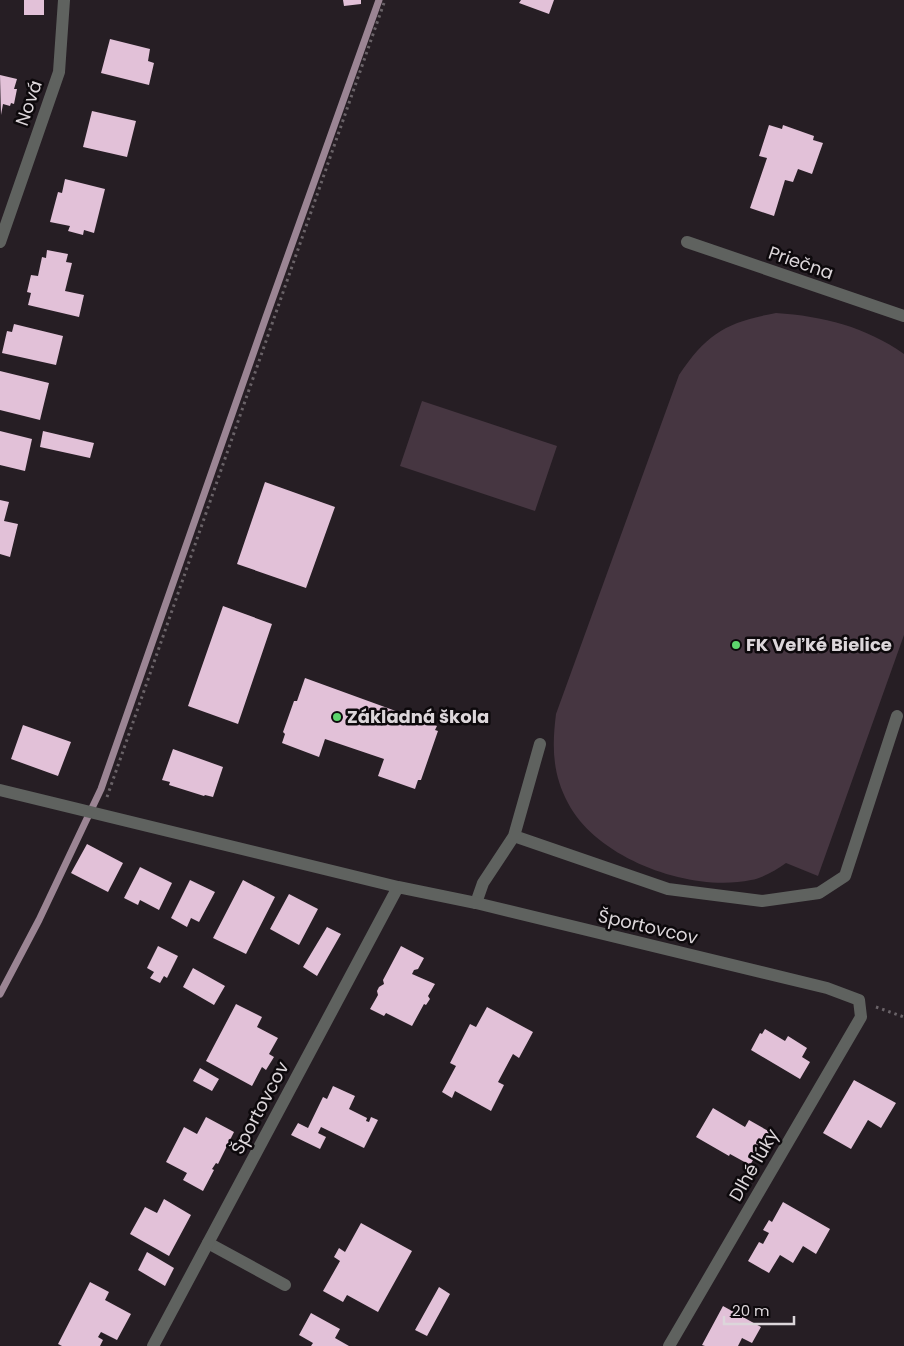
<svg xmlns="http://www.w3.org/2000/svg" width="904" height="1346" font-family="Poppins,sans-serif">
<rect width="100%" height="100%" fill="#261e24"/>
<path fill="#463641" d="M 776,313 C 823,316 866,327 904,354 L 904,635 L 818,876 L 786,863 C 776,870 763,878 751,880 C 691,893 597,859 568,803 C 552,773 552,746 556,714 L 679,375 C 707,333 727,322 776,313 Z
M 422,401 L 557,446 L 535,511 L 400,466 Z"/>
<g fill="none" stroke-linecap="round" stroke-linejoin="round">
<path stroke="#9b8594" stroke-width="7" d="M 0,994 L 39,920 L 101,789 L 266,317 L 379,0"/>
</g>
<path fill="#e2c1d8" d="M 24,0 L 44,0 L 44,15 L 24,15 Z
M 343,0 L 361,0 L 361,4 L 344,6 Z
M 521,0 L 554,0 L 549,14 L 519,3 Z
M 110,39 L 150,49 L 148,61 L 154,63 L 149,85 L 101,73 Z
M 0,75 L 17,79 L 14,89 L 17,89 L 14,104 L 11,103 L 10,106 L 3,104 L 1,115 Z
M 92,111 L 136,121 L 127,157 L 83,147 Z
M 769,125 L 782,129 L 783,125 L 814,136 L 813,140 L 823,143 L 812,174 L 798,169 L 793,182 L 785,180 L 774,216 L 750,208 L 767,158 L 759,156 Z
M 65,179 L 105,189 L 94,233 L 84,230 L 83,235 L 68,231 L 70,226 L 50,222 L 58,192 L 62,193 Z
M 47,250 L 68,254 L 66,262 L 72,263 L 65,291 L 84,295 L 79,317 L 28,305 L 31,293 L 27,292 L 31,275 L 38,276 L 42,257 L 46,258 Z
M 14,324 L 63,336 L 56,365 L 2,353 L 7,331 L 12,332 Z
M 0,371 L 49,383 L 40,420 L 0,410 Z
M 0,431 L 32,439 L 25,471 L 0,465 Z
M 43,431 L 94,443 L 90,458 L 40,447 Z
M 265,482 L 335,507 L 306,588 L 237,564 Z
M 0,500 L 9,502 L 4,521 L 18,524 L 10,557 L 0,554 Z
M 223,606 L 272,624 L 238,724 L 188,706 Z
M 305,678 L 437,726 L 435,730 L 438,731 L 421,780 L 418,780 L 415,789 L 378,776 L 384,759 L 325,739 L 319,757 L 282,743 L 285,734 L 283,732 L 294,701 L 297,701 Z
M 23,725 L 71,742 L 58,776 L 11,759 Z
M 173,749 L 223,767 L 213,797 L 205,795 L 204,796 L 169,785 L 170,782 L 162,780 Z
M 87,844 L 123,863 L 108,892 L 71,873 Z
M 140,867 L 172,883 L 159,910 L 140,900 L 138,905 L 124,898 Z
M 190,880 L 215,892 L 199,922 L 191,918 L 187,927 L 171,918 Z
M 243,880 L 275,897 L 246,954 L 213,938 Z
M 289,894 L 318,909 L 299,945 L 270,929 Z
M 327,927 L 341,934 L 317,976 L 303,967 Z
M 158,946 L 178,956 L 167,978 L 164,976 L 160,983 L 150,978 L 154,972 L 147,968 Z
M 401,946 L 424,958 L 418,969 L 414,970 L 412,974 L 435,984 L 428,996 L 430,999 L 426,1005 L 424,1004 L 412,1026 L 386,1013 L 384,1016 L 370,1009 L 378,995 L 377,991 L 379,987 L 384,984 L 383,980 Z
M 193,968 L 225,986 L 214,1005 L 183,987 Z
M 236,1004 L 262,1017 L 257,1027 L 278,1038 L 269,1054 L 274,1057 L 266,1070 L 262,1067 L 252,1086 L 206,1061 Z
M 487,1007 L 533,1032 L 519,1058 L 513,1054 L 498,1082 L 504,1085 L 491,1111 L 455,1091 L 452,1098 L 442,1092 L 456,1066 L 450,1063 L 470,1024 L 476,1027 Z
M 765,1029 L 785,1041 L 788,1036 L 807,1048 L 802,1057 L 810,1062 L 800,1079 L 751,1050 L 760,1033 L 762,1034 Z
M 200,1068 L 219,1079 L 212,1091 L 193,1081 Z
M 854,1080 L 896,1103 L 881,1128 L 868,1120 L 851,1149 L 823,1133 Z
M 333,1086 L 355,1096 L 349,1109 L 367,1118 L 366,1121 L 369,1122 L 371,1117 L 378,1120 L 364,1148 L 321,1127 L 318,1133 L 326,1137 L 320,1149 L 291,1135 L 298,1123 L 308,1128 L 323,1097 L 327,1099 Z
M 713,1108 L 745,1127 L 749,1120 L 770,1132 L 750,1165 L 730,1154 L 729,1156 L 696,1137 Z
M 206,1117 L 234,1132 L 218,1164 L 216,1163 L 212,1169 L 214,1170 L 203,1191 L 183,1180 L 187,1173 L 166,1162 L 184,1127 L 197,1134 Z
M 164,1199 L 191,1215 L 169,1256 L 130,1234 L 145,1207 L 157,1213 Z
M 783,1202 L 830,1229 L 816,1254 L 803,1246 L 793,1263 L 780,1255 L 769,1273 L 748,1261 L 759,1242 L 763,1244 L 769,1233 L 763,1230 L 769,1220 L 772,1222 Z
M 361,1223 L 412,1251 L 378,1312 L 347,1295 L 343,1302 L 323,1291 L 340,1261 L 334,1257 L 339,1248 L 345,1252 Z
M 147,1252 L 174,1268 L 165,1286 L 138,1270 Z
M 90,1282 L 109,1292 L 105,1300 L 131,1314 L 117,1340 L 101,1332 L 98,1337 L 103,1340 L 100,1346 L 62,1346 L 58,1344 Z
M 439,1287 L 450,1294 L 427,1336 L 415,1330 Z
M 723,1306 L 761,1327 L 752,1343 L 742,1338 L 738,1346 L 705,1346 L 702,1345 Z
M 311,1313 L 340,1329 L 335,1338 L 349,1346 L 311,1346 L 313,1343 L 299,1335 Z"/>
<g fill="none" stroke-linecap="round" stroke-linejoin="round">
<path stroke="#6a6368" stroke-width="3" stroke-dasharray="2.5 4" stroke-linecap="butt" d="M 107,797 L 385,0
M 876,1007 L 904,1017"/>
<path stroke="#5f625f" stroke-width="12" d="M 514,836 L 668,889 L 762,901 L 819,893 L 845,876 L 897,716
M 476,903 L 483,883 L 514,836 L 540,744
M 208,1243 L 285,1285"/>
<path stroke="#5f625f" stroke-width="12" d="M 0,242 L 59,72 L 64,0
M 687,242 L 904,316
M 0,790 L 398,887 L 476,903 L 827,988 L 859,1000 L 861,1017 L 669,1346
M 153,1346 L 398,887"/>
</g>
<g fill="#5dd56d" stroke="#0d090c" stroke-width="2">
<circle cx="736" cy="645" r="5"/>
<circle cx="337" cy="717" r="5"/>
</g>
<g text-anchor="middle" stroke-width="5" stroke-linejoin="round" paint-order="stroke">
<g font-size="18" fill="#dcd6da" stroke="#0d090c">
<text transform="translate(29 103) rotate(-71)" y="6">Nová</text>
<text transform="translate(801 263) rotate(19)" y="6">Priečna</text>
<text transform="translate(648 927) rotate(13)" y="6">Športovcov</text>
<text transform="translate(260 1108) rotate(-62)" y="6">Športovcov</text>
<text transform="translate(754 1165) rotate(-60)" y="6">Dlhé lúky</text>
</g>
<g font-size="18" font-weight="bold" fill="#dcd6da" stroke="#0d090c" text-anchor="start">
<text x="746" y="651">FK Veľké Bielice</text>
<text x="347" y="723">Základná škola</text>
</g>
</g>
<path d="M724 1316v8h70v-8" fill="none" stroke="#dcd6da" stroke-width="2.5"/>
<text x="732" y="1316" font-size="15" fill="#dcd6da" stroke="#0d090c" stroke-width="4" paint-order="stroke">20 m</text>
</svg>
